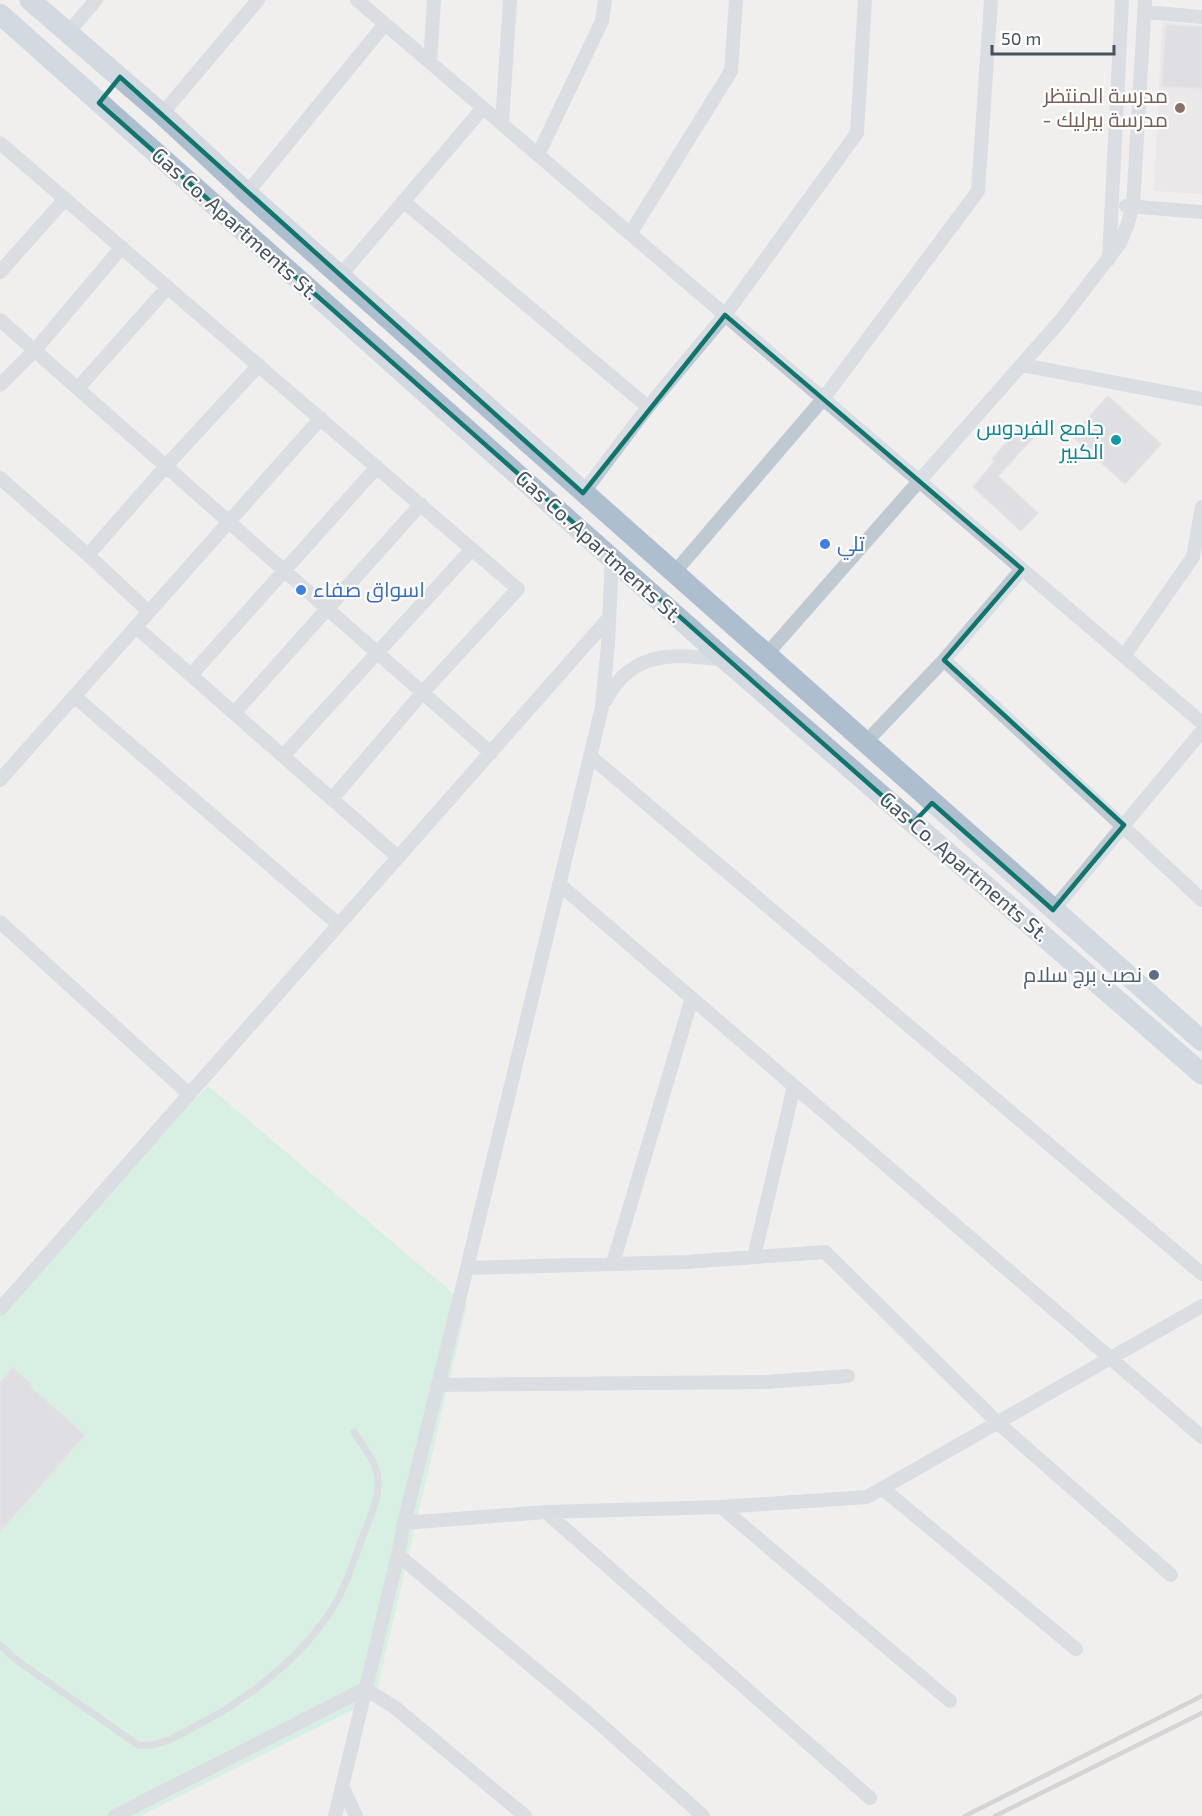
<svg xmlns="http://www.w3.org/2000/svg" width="1202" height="1816" font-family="'Exo 2',Cairo,sans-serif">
<rect width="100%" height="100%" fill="#f1efee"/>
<path fill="#e2dfe0" d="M 1162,22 L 1202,25 L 1202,194 L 1154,191 Z"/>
<path fill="#bbf1d1" d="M 208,1086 L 467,1305 L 375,1699 L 140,1816 L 0,1816 L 0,1298 Z"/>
<path fill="#cacdd5" stroke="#d2d5db" stroke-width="1.5" d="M 1166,25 L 1202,27 L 1202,88 L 1162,86 Z
M 1108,396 L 1161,444 L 1125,484 L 1072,436 Z
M 1021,426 L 1033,438 L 998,476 L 1038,513 L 1021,531 L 973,487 L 995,461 L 992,459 Z
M 13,1368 L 31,1384 L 29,1386 L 85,1435 L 0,1532 L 0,1382 Z"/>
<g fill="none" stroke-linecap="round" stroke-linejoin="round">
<path stroke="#bec9d2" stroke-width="7" d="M 0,1645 L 15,1659 L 138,1745 C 159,1748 176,1736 194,1727 C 246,1701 307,1654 336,1602 C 348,1582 354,1559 362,1538 C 369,1521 379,1499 378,1481 C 378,1463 363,1447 354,1432"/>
<path stroke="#bec9d2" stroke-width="14" d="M 357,0 L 1202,723
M 1145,12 L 1202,17
M 67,34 L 96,0
M 430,62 L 434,0
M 162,114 L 258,0
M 502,124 L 510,0
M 0,143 L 518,589 L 423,692 L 332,799
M 538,155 L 602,21 L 605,0
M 247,193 L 385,24
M 403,201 L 648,407 L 725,315 L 857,133 L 865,0
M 1126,206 L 1202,212
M 630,234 L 731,71 L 736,0
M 1109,259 L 1122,0
M 0,272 L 65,199
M 340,276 L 483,108
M 0,320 L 491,753
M 1022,365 L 1202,399
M 0,385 L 35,350 L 122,247
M 78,388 L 168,287
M 0,478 L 88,555 L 149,612
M 583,493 L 648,407
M 88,555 L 166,466 L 259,365
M 674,573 L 823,399 L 978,191 L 991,0
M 136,627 L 398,857
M 766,655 L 1061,320 L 1120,243 L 1127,226 L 1133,206 L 1145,0
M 1124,656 L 1193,557 L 1202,507
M 944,660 L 1202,900
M 191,675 L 377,467
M 74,696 L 339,925
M 606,700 C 632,649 675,654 724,660
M 234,713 L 421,504
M 865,743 L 944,660 L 1022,569
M 283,756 L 472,549
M 590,756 L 1202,1274
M 0,780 L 321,418
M 559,884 L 1202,1437
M 1053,910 L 1202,731
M 0,922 L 189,1094
M 754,1257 L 794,1086
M 613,1263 L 692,998
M 467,1268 L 686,1262 L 825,1252 L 998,1423 L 1171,1575
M 0,1309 L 609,618
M 437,1385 L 766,1382 L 848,1376
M 883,1489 L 1076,1649
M 721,1507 L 950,1701
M 546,1512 L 870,1798
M 404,1523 L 546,1512 L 721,1507 L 867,1497 L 1202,1306
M 398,1555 L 590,1715 L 703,1816
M 342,1786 L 356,1816
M 115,1816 L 365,1689 L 393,1706 L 525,1816
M 335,1816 L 398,1555 L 404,1523 L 467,1268 L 602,707 L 608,644 L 612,558"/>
<path stroke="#adbecf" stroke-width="21" d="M 30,0 L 162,114 L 249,195 L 1202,1041
M 0,14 L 727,661 L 1202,1074"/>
<path stroke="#b0b4b9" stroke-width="4.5" d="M 965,1816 L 1202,1696
M 995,1816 L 1202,1713"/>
</g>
<path d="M0 0H1202V1816H0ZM 120,77 L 583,493 L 725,315 L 1022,569 L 944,660 L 1124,825 L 1053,910 L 932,803 L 913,823 L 99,103 Z" fill="#f1efee" fill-opacity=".55" fill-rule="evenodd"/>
<path fill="none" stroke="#0f766e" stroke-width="4.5" stroke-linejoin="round" d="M 120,77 L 583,493 L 725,315 L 1022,569 L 944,660 L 1124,825 L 1053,910 L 932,803 L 913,823 L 99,103 Z"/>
<circle fill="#8d6e63" stroke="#fff" stroke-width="2" cx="1180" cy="108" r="6"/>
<circle fill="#0f9aa8" stroke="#fff" stroke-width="2" cx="1116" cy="440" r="6"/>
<g fill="#3f7fe0" stroke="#fff" stroke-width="2">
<circle cx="825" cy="544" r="6"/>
<circle cx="301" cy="590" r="6"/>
</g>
<circle fill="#5c6f8a" stroke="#fff" stroke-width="2" cx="1154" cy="975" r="6"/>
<g text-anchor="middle" stroke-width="4.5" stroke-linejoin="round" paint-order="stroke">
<g font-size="21" fill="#785e54" stroke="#fff" text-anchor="end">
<text x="1168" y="103">مدرسة المنتظر<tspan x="1168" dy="24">- مدرسة بيرليك</tspan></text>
</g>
<g font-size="21" fill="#46525d" stroke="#fff">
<text transform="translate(235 224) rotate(42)" y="7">Gas Co. Apartments St.</text>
<text transform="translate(599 547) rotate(42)" y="7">Gas Co. Apartments St.</text>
<text transform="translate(964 867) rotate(41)" y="7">Gas Co. Apartments St.</text>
</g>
<g font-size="21" fill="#0d838f" stroke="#fff" text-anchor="end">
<text x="1104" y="435">جامع الفردوس<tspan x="1104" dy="24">الكبير</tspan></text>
</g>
<g font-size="21" fill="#366cbe" stroke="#fff" text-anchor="start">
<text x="837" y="551">تلي</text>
<text x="313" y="597">اسواق صفاء</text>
</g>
<g font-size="21" fill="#4e5e75" stroke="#fff" text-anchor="end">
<text x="1142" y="982">نصب برج سلام</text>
</g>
</g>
<path d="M992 45v9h122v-9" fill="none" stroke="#46525d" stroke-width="3"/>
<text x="1001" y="45" font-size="18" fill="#46525d" stroke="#ffffff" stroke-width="4.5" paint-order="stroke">50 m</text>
</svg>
